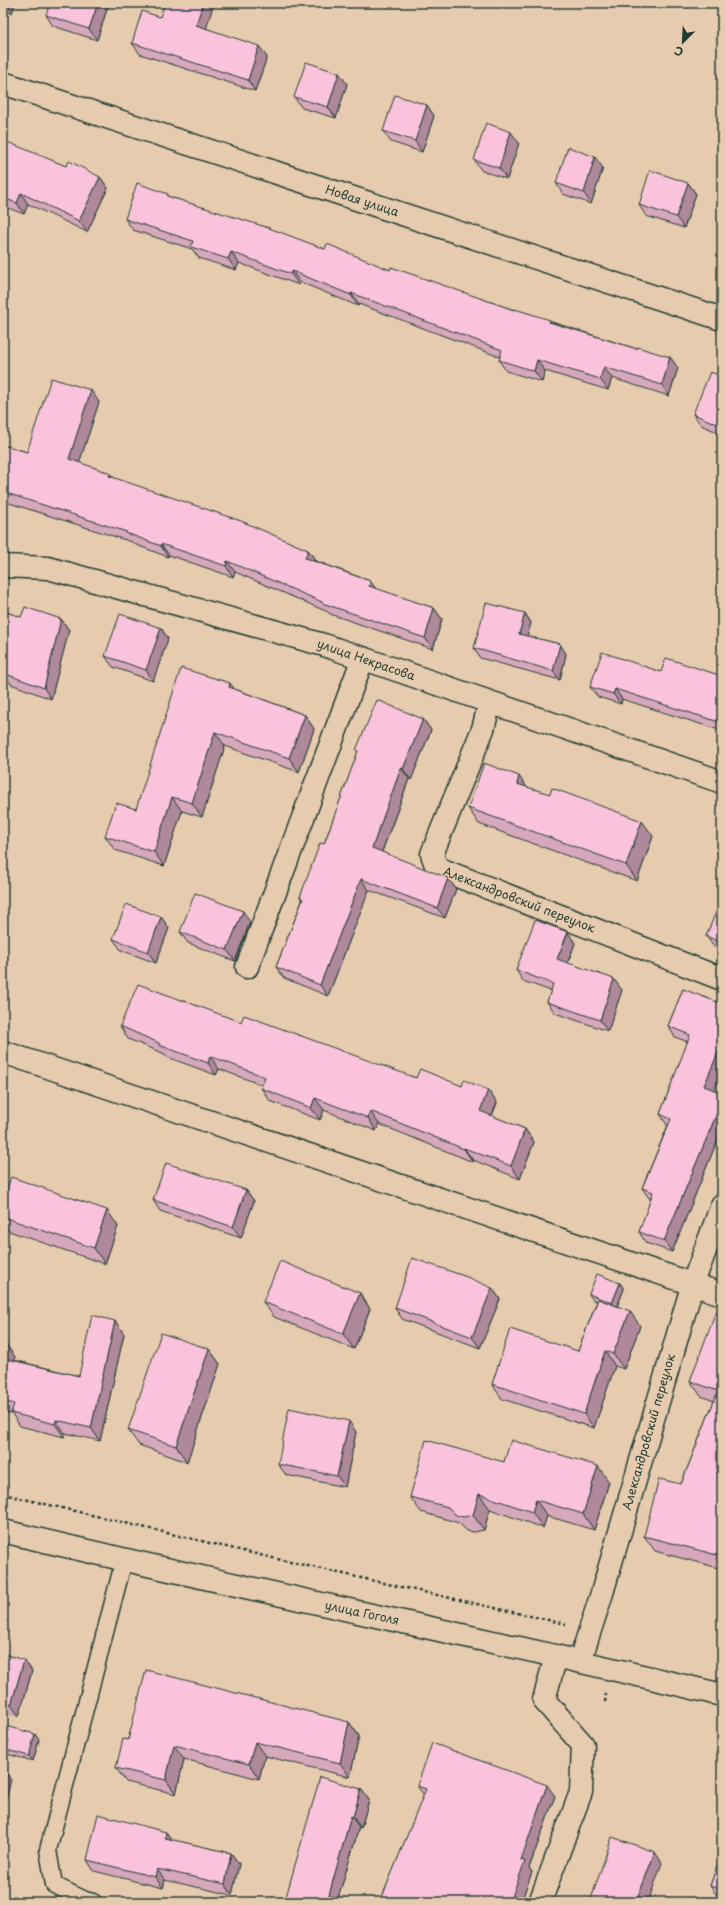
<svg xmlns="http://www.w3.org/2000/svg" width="725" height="1905" font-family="'Playpen Sans',sans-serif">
<rect width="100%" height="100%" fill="#e7cbae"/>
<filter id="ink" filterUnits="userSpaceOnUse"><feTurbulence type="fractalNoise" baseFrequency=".025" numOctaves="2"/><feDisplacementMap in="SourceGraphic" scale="8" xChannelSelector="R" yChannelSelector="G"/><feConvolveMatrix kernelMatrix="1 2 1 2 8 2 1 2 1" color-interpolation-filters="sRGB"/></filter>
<g filter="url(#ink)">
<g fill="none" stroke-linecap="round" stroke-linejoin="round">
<g stroke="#1f3d34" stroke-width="19">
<path id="lane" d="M 93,1902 L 85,1900 L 54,1885 L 48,1850 L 124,1560"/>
</g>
<g stroke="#1f3d34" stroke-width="25">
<path id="street" d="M 3,83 L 722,319
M 3,566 L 48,568 L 324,645 L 722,782
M 490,702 L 483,729 L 432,854 L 437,868 L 722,979
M 247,967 L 363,658
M 3,1052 L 722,1294
M 580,1661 L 602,1593 L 693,1283 L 722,1205
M 540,1902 L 581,1792 L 583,1745 L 544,1700 L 556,1656"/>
</g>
<g stroke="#1f3d34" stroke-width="25">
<path id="secondary" d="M 3,1531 C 242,1589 483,1637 722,1695"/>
</g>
<path stroke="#1f3d34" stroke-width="2.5" stroke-dasharray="3 3" stroke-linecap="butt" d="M 3,1494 L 277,1559 L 566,1624
M 605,1702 L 606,1694"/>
<use href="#lane" stroke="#e7cbae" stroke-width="16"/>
<use href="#street" stroke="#e7cbae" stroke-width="22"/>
<use href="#secondary" stroke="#e7cbae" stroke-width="22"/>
</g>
<path fill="#d7a8bc" stroke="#1f3d34" d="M 3,3 L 15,3 L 12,13 L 3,10 Z
M 108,6 L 97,40 L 53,26 L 46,15 Z
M 160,17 L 206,28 L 267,57 L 255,91 L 140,54 L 132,43 Z
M 339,73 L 347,84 L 336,118 L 302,108 L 294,97 Z
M 427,105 L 434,116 L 422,152 L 391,142 L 383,131 Z
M 519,143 L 507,179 L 482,171 L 474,160 Z
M 3,145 L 66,166 L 100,177 L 108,188 L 87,232 L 28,204 L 24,214 L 3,206 Z
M 603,168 L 591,204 L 563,194 L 556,183 Z
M 688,183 L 696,194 L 684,228 L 646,216 L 639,205 Z
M 170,197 L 325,249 L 552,322 L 637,349 L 670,357 L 678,368 L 669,396 L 612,378 L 608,390 L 545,371 L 542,382 L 506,371 L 499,360 L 500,357 L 359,304 L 358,306 L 300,282 L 299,285 L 239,263 L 236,270 L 199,258 L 192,249 L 133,230 L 125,219 Z
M 722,376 L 722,434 L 701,425 L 693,414 Z
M 99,402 L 79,463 L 110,473 L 114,478 L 308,550 L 316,561 L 370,581 L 376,589 L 434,608 L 442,619 L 433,649 L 330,614 L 328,612 L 235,572 L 233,577 L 169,555 L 168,557 L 134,544 L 132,542 L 3,501 L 3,445 L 27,452 Z
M 3,611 L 21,617 L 61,619 L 69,630 L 51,699 L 11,684 L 5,676 L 3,675 Z
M 525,613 L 531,623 L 527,636 L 560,644 L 566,654 L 560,680 L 480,658 L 474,648 Z
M 161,628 L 168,639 L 153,681 L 113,667 L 105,656 Z
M 661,672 L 722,676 L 722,731 L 622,699 L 621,704 L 598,697 L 590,687 Z
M 235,689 L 305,715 L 314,729 L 299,772 L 225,746 L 202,817 L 182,811 L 164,866 L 115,850 L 105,836 L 136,809 Z
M 423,719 L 431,730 L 411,780 L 409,779 L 382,852 L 456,889 L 445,918 L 369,890 L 328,996 L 284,978 L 276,967 L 302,901 L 300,897 L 324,844 L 358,752 L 356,750 Z
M 527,787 L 653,836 L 637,881 L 479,824 L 468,808 Z
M 722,906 L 722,950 L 714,947 L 706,936 Z
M 161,917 L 169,928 L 156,963 L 121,950 L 113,939 Z
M 250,922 L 235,961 L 188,943 L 180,932 Z
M 575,943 L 568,963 L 622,990 L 608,1031 L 555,1013 L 547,1002 L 551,991 L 523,981 L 516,970 Z
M 683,989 L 714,1090 L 722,1093 L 722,1129 L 672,1252 L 646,1243 L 639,1232 L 651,1199 L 649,1198 L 642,1188 L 668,1125 L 667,1125 L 660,1114 L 688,1042 L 675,1037 L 668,1026 Z
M 241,1022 L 416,1078 L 488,1090 L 497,1103 L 492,1116 L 525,1129 L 534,1142 L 520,1179 L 473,1160 L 473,1162 L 379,1124 L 376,1131 L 324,1110 L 320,1120 L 270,1101 L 261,1088 L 262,1085 L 219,1069 L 216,1075 L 167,1057 L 165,1054 L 128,1039 L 120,1026 Z
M 246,1190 L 254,1201 L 241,1238 L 160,1211 L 153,1200 Z
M 3,1201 L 118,1226 L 105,1264 L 9,1231 L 3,1222 Z
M 620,1283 L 624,1289 L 617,1307 L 640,1326 L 624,1369 L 615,1366 L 594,1428 L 502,1399 L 492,1384 L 578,1351 L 597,1301 L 593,1300 L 589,1294 Z
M 492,1288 L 500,1299 L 480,1348 L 402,1319 L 395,1308 Z
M 360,1293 L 370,1309 L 354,1349 L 274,1317 L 263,1302 Z
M 722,1313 L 722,1569 L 655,1551 L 644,1536 L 681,1484 L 714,1401 L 701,1396 L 690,1381 Z
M 115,1321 L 124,1334 L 100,1441 L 65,1433 L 64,1437 L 20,1426 L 12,1414 L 3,1412 L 3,1344 L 15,1357 L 14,1360 L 79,1376 Z
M 209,1349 L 220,1364 L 187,1462 L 139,1445 L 128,1430 Z
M 356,1432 L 345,1487 L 286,1475 L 278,1464 Z
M 504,1462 L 609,1482 L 594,1530 L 547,1516 L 543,1528 L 490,1509 L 484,1530 L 474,1532 L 467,1531 L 459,1523 L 421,1512 L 410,1497 Z
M 3,1654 L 24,1660 L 32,1671 L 19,1716 L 3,1712 Z
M 349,1722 L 359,1736 L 350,1777 L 265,1756 L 259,1779 L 184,1759 L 176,1794 L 126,1782 L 116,1768 L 128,1740 Z
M 3,1734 L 39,1740 L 33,1761 L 3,1753 Z
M 417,1786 L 555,1796 L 529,1868 L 532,1872 L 521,1902 L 380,1902 L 424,1795 Z
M 361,1789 L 369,1800 L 361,1828 L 359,1827 L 337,1902 L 289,1902 L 286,1897 Z
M 166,1832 L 172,1840 L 231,1853 L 239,1864 L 232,1895 L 165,1880 L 163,1888 L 94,1871 L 87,1860 Z
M 722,1852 L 722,1902 L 710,1886 Z"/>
<path fill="#af8899" stroke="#1f3d34" d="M 5,3 L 15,3 L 12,13 Z
M 98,3 L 106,3 L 108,6 L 97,40 L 89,29 Z
M 203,3 L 214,3 L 204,36 L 196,25 Z
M 259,46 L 267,57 L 255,91 L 248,80 Z
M 339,73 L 347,84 L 336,118 L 328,107 Z
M 427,105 L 434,116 L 422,152 L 415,141 Z
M 511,132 L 519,143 L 507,179 L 499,168 Z
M 595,157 L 603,168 L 591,204 L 584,193 Z
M 100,177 L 108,188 L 87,232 L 79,221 Z
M 688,183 L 696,194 L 684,228 L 676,217 Z
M 21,193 L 28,204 L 24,214 L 17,203 Z
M 231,252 L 239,263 L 236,270 L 228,259 Z
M 292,271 L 300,282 L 299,285 L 291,274 Z
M 351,293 L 359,304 L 358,306 L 351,295 Z
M 670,357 L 678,368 L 669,396 L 662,385 Z
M 537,360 L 545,371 L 542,382 L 534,371 Z
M 604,367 L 612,378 L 608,390 L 600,379 Z
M 91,390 L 99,402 L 77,470 L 69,459 Z
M 110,473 L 118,484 L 109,476 Z
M 161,544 L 169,555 L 168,557 L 161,546 Z
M 308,550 L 316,561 L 305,558 Z
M 227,561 L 235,572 L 233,577 L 226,566 Z
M 370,581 L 378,592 L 369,586 Z
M 434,608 L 442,619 L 433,649 L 425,638 Z
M 525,613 L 531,623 L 525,643 L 519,634 Z
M 61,619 L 69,630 L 51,699 L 44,688 Z
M 161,628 L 168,639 L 153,681 L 146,670 Z
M 560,644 L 566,654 L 560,680 L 553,671 Z
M 230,683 L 240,697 L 229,687 Z
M 615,689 L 622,699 L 621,704 L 613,694 Z
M 305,715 L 314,729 L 299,772 L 289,758 Z
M 423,719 L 431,730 L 411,780 L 403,769 Z
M 215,732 L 225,746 L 202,817 L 192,803 Z
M 401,768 L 409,779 L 379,859 L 372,848 Z
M 519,776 L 530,792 L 517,784 Z
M 172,797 L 182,811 L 164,866 L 154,852 Z
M 642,821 L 653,836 L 637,881 L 626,865 Z
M 448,878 L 456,889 L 445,918 L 437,908 Z
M 361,879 L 369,890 L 328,996 L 320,985 Z
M 243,911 L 250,922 L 235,961 L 227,950 Z
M 161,917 L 169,928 L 156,963 L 148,952 Z
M 568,932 L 575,943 L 565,970 L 557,959 Z
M 614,979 L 622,990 L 608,1031 L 600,1020 Z
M 722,1043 L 722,1071 L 712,1097 L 704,1086 Z
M 210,1056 L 219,1069 L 216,1075 L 208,1063 Z
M 488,1090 L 497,1103 L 488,1124 L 480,1111 Z
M 315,1098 L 324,1110 L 320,1120 L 311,1108 Z
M 722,1101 L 722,1129 L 672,1252 L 664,1241 Z
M 370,1111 L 379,1124 L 376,1131 L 368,1118 Z
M 525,1129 L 534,1142 L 520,1179 L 511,1166 Z
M 464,1148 L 473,1160 L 473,1162 L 464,1149 Z
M 246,1190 L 254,1201 L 241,1238 L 233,1227 Z
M 107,1210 L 118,1226 L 105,1264 L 94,1248 Z
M 620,1283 L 624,1289 L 616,1309 L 612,1303 Z
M 492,1288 L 500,1299 L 480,1348 L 472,1337 Z
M 360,1293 L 370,1309 L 354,1349 L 343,1334 Z
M 630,1311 L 640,1326 L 624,1369 L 613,1354 Z
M 115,1321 L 124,1334 L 100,1441 L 91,1428 Z
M 6,1344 L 15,1357 L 12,1370 L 3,1358 L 3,1356 Z
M 209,1349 L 220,1364 L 187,1462 L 176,1446 Z
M 605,1351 L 615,1366 L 594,1428 L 584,1414 Z
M 56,1420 L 65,1433 L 64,1437 L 55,1424 Z
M 349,1421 L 356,1432 L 345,1487 L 337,1476 Z
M 598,1466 L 609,1482 L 594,1530 L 583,1514 Z
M 479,1494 L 490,1509 L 484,1530 L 473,1515 Z
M 536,1500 L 547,1516 L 543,1528 L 532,1512 Z
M 722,1537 L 722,1562 L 717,1555 Z
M 24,1660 L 32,1671 L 19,1716 L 11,1705 Z
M 349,1722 L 359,1736 L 350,1777 L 340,1763 Z
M 35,1734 L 39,1740 L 33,1761 L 29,1756 Z
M 255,1742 L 265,1756 L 259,1779 L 249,1764 Z
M 174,1745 L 184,1759 L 176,1794 L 166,1780 Z
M 3,1769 L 11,1780 L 3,1812 Z
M 547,1785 L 555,1796 L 529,1868 L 532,1872 L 521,1902 L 510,1902 L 521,1860 Z
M 361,1789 L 369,1800 L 361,1828 L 353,1817 Z
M 351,1816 L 359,1827 L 337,1902 L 327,1902 Z
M 166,1832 L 174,1843 L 165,1838 Z
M 655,1852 L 662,1863 L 648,1902 L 636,1902 Z
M 231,1853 L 239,1864 L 232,1895 L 225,1884 Z
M 157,1869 L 165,1880 L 163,1888 L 155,1877 Z"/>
<path fill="#fac3db" stroke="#1f3d34" d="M 50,3 L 98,3 L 89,29 L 46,15 Z
M 165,3 L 203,3 L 196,25 L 259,46 L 248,80 L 132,43 L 142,11 L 160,17 Z
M 306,62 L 339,73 L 328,107 L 294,97 Z
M 395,95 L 427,105 L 415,141 L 383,131 Z
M 486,123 L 511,132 L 499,168 L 474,160 Z
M 5,141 L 66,166 L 69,161 L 100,177 L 79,221 L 21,193 L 17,203 L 3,198 L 3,145 Z
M 568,147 L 595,157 L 584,193 L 556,183 Z
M 650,170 L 688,183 L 676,217 L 639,205 Z
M 137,183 L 168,194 L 167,196 L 269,228 L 325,249 L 327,244 L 390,270 L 391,267 L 514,310 L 515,309 L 550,320 L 549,322 L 637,349 L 637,347 L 670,357 L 662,385 L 604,367 L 600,379 L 537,360 L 534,371 L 499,360 L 502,350 L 351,293 L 351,295 L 292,271 L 291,274 L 231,252 L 228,259 L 191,247 L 193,241 L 125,219 Z
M 722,223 L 722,234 L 719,233 Z
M 710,372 L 722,376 L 722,426 L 693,414 Z
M 51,378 L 91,390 L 69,459 L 110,473 L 109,476 L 241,521 L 308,550 L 305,558 L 370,581 L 369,586 L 434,608 L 425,638 L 322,603 L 322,602 L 227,561 L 226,566 L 161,544 L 161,546 L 126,533 L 127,532 L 3,492 L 3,445 L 27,452 Z
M 486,603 L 525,613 L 519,634 L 560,644 L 553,671 L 474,648 Z
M 25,607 L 61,619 L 44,688 L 3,673 L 5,667 L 3,666 L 3,611 L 21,617 Z
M 120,614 L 161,628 L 146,670 L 105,656 Z
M 602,652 L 661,672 L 666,658 L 722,676 L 722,723 L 615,689 L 613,694 L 590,687 Z
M 181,668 L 230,683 L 229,687 L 305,715 L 289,758 L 215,732 L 192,803 L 172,797 L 154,852 L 105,836 L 116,803 L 136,809 Z
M 377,700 L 423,719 L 403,769 L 401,768 L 372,848 L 448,878 L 437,908 L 361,879 L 320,985 L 276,967 L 303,899 L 300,897 L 320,843 L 324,844 L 358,751 L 356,750 Z
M 484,763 L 519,776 L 517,784 L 550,794 L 552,788 L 642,821 L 626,865 L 468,808 Z
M 195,893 L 243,911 L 227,950 L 180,932 Z
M 126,904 L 161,917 L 148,952 L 113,939 Z
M 719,905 L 722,906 L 722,943 L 706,936 Z
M 535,920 L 568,932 L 557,959 L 614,979 L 600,1020 L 547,1002 L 553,984 L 516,970 Z
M 138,984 L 241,1022 L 244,1015 L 416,1078 L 420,1069 L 462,1086 L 464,1080 L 488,1090 L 480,1111 L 525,1129 L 511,1166 L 464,1148 L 464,1149 L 370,1111 L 368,1118 L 315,1098 L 311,1108 L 261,1088 L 265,1077 L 210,1056 L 208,1063 L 159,1045 L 159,1043 L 120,1026 Z
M 683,989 L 722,1004 L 722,1043 L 704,1086 L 722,1093 L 722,1101 L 664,1241 L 639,1232 L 653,1192 L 642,1188 L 671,1119 L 660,1114 L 690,1035 L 668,1026 Z
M 166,1163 L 246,1190 L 233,1227 L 153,1200 Z
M 11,1177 L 107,1210 L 94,1248 L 3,1217 L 3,1201 Z
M 412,1258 L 467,1277 L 492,1288 L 472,1337 L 395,1308 Z
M 280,1261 L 360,1293 L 343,1334 L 263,1302 Z
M 597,1274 L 620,1283 L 612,1303 L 589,1294 Z
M 598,1299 L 630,1311 L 613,1354 L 605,1351 L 584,1414 L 492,1384 L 510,1329 L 578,1351 Z
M 716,1311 L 722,1313 L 722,1537 L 717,1555 L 644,1536 L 659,1479 L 681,1484 L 718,1391 L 690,1381 Z
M 92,1315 L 115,1321 L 91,1428 L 56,1420 L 55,1424 L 11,1413 L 14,1404 L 3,1401 L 3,1358 L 79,1376 Z
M 161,1333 L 209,1349 L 176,1446 L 128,1430 Z
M 3,1344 L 6,1344 L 3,1356 Z
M 289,1408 L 349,1421 L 337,1476 L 278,1464 Z
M 426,1440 L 504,1462 L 511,1440 L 598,1466 L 583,1514 L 536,1500 L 532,1512 L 479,1494 L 473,1515 L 463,1517 L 456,1515 L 448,1507 L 410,1497 Z
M 3,1654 L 24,1660 L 11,1705 L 3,1703 Z
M 146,1670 L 349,1722 L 340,1763 L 255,1742 L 249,1764 L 174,1745 L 166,1780 L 116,1768 L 123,1739 L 128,1740 Z
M 5,1726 L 35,1734 L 29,1756 L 3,1749 L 3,1734 Z
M 432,1743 L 547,1785 L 521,1860 L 525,1861 L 510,1902 L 380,1902 L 426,1789 L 417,1786 Z
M 320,1777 L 361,1789 L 353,1817 L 351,1816 L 327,1902 L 303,1902 L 286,1897 Z
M 98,1814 L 166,1832 L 165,1838 L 231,1853 L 225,1884 L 157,1869 L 155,1877 L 87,1860 Z
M 612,1837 L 655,1852 L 636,1902 L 590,1902 Z
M 722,1852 L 722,1902 L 716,1902 L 721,1889 L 710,1886 Z"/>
</g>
<g text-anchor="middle" stroke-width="3" stroke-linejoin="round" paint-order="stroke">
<g font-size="12" fill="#1f3d34" stroke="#e7cbae">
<text transform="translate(362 201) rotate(18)" y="4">Новая улица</text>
<text transform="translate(366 660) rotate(19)" y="4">улица Некрасова</text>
<text transform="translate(519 900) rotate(21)" y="4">Александровский переулок</text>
<text transform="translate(649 1432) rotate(-74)" y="4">Александровский переулок</text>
<text transform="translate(362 1613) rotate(12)" y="4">улица Гоголя</text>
</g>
</g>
<rect width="725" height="1905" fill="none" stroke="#e7cbae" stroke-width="16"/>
<rect x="8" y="8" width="709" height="1889" fill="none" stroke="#1f3d34" stroke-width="1.5" filter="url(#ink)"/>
<g transform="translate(683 42) rotate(204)" stroke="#e7cbae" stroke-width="3" paint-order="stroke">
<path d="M0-3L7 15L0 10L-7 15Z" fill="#1f3d34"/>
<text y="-6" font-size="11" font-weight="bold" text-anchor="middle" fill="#1f3d34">С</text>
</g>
</svg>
